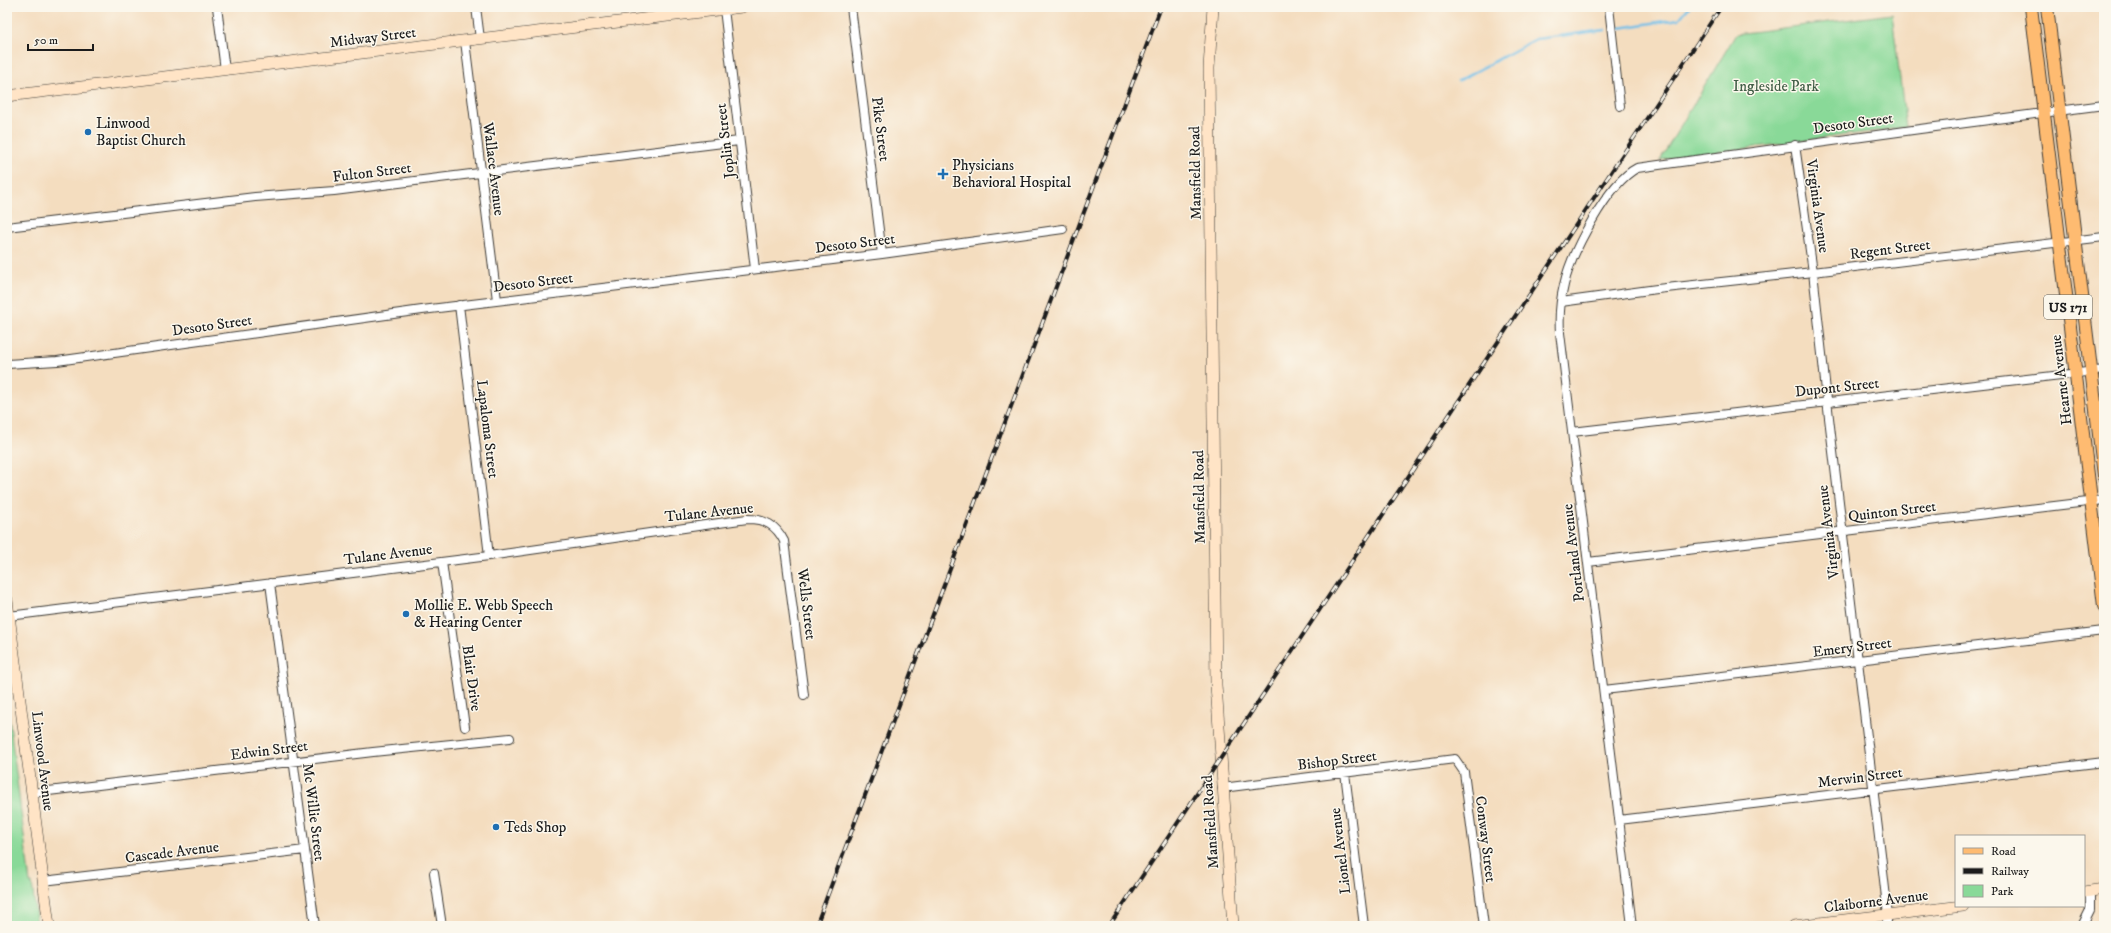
<svg xmlns="http://www.w3.org/2000/svg" width="2111" height="933" font-family="'IM FELL DW Pica',serif">
<rect width="100%" height="100%" fill="#fbf7ec"/>
<filter id="ink" filterUnits="userSpaceOnUse"><feTurbulence type="fractalNoise" baseFrequency=".025" numOctaves="2"/><feDisplacementMap in="SourceGraphic" scale="8" xChannelSelector="R" yChannelSelector="G"/><feConvolveMatrix kernelMatrix="1 2 1 2 8 2 1 2 1" color-interpolation-filters="sRGB"/></filter>
<filter id="wash" filterUnits="userSpaceOnUse"><feTurbulence type="fractalNoise" baseFrequency=".012" numOctaves="4" result="noise"/><feDisplacementMap in="SourceGraphic" scale="16" xChannelSelector="R" yChannelSelector="G"/><feGaussianBlur stdDeviation="0.9" result="paint"/><feColorMatrix in="noise" values="0 0 0 0 0 0 0 0 0 0 0 0 0 0 0 0 0 1.4 0 .05"/><feComposite in="paint" operator="in"/></filter>
<g filter="url(#wash)">
<rect width="100%" height="100%" fill="#f4ddbf"/>
<path fill="#89d998" stroke="#527a5a" d="M 1892,14 L 1906,127 L 1660,160 L 1736,34 Z
M 7,701 L 30,883 L 32,883 L 37,926 L 7,926 Z"/>
<g fill="none" stroke-linecap="round" stroke-linejoin="round">
<path stroke="#6ebfe9" stroke-width="2.5" d="M 1619,28 L 1679,19 L 1689,7
M 1458,81 L 1536,39 L 1605,30"/>
</g>
</g>
<g filter="url(#ink)">
<g fill="none" stroke-linecap="round" stroke-linejoin="round">
<g stroke="#3c3934" stroke-width="10">
<path id="street" d="M 217,7 L 225,70
M 476,7 L 480,39
M 851,7 L 882,254
M 1609,7 L 1620,106
M 724,9 L 755,269
M 465,41 L 497,300
M 1795,145 L 1813,272 L 1829,418 L 1881,854 L 1888,915 L 1886,926
M 7,227 L 255,197 L 334,191 L 739,141
M 1561,302 L 1657,289 L 1813,272 L 2104,237
M 459,305 L 489,556
M 7,364 L 57,361 L 422,310 L 882,254 L 1063,229
M 1572,432 L 2104,370
M 442,562 L 465,727
M 1588,562 L 2104,500
M 270,583 L 315,926
M 9,616 L 489,556 L 747,519 C 765,519 776,525 784,541 L 804,695
M 1604,690 L 2104,631
M 1345,773 L 1364,926
M 1222,788 L 1455,759 L 1464,772 L 1484,926
M 32,793 L 373,752 L 510,738
M 1619,820 L 2104,762
M 434,873 L 442,926
M 43,881 L 305,850
M 1632,926 L 1560,333 C 1559,317 1560,301 1564,285 C 1571,253 1608,183 1637,168 L 1920,129 L 2104,105
M 2082,926 L 2090,910 L 2090,891"/>
</g>
<g stroke="#3c3934" stroke-width="12">
<path id="secondary" d="M 1213,7 L 1209,68 L 1216,685 L 1233,926
M 7,96 L 742,7
M 7,600 L 49,926
M 2084,892 L 2104,889
M 1794,926 L 1963,906"/>
</g>
<g stroke="#3c3934" stroke-width="14">
<path id="primary" d="M 2031,7 L 2104,606
M 2047,7 L 2104,476"/>
</g>
<use href="#street" stroke="#fff" stroke-width="8"/>
<use href="#secondary" stroke="#ffe4c6" stroke-width="11"/>
<use href="#primary" stroke="#febb71" stroke-width="12"/>
<g stroke="#1c1c1c" stroke-width="4">
<path id="rail" d="M 816,926 L 1161,7
M 1109,926 L 1721,7"/>
</g>
<use href="#rail" stroke="#fbf7ec" stroke-width="2.5" stroke-dasharray="8" stroke-linecap="butt"/>
</g>
</g>
<g fill="#1f6fb2" stroke="#fbf7ec" stroke-width="1.5">
<circle cx="88" cy="132" r="4"/>
<path d="M941 168h4v4h4v4h-4v4h-4v-4h-4v-4h4z"/>
<circle cx="406" cy="614" r="4"/>
<circle cx="496" cy="827" r="4"/>
</g>
<g text-anchor="middle" stroke-width="3" stroke-linejoin="round" paint-order="stroke">
<rect fill="#fbf7ec" stroke="#5f5e5a" stroke-width="1" x="2044" y="295" width="48" height="24" rx="3"/>
<g font-size="14" font-weight="bold" fill="#1c1c1c">
<text x="2068" y="312">US 171</text>
</g>
<g font-size="15" fill="#1c1c1c" stroke="#fbf7ec">
<text transform="translate(373 37) rotate(-7)" y="5">Midway Street</text>
<text transform="translate(1853 123) rotate(-8)" y="5">Desoto Street</text>
<text transform="translate(881 129) rotate(83)" y="5">Pike Street</text>
<text transform="translate(725 141) rotate(-97)" y="5">Joplin Street</text>
<text transform="translate(494 169) rotate(83)" y="5">Wallace Avenue</text>
<text transform="translate(372 172) rotate(-7)" y="5">Fulton Street</text>
<text transform="translate(1195 173) rotate(-91)" y="5">Mansfield Road</text>
<text transform="translate(1818 206) rotate(82)" y="5">Virginia Avenue</text>
<text transform="translate(855 243) rotate(-7)" y="5">Desoto Street</text>
<text transform="translate(1890 249) rotate(-7)" y="5">Regent Street</text>
<text transform="translate(533 282) rotate(-7)" y="5">Desoto Street</text>
<text transform="translate(212 325) rotate(-8)" y="5">Desoto Street</text>
<text transform="translate(2061 380) rotate(-97)" y="5">Hearne Avenue</text>
<text transform="translate(1837 387) rotate(-6)" y="5">Dupont Street</text>
<text transform="translate(488 429) rotate(83)" y="5">Lapaloma Street</text>
<text transform="translate(1199 497) rotate(-91)" y="5">Mansfield Road</text>
<text transform="translate(1892 511) rotate(-7)" y="5">Quinton Street</text>
<text transform="translate(709 512) rotate(-6)" y="5">Tulane Avenue</text>
<text transform="translate(1828 532) rotate(-97)" y="5">Virginia Avenue</text>
<text transform="translate(1573 553) rotate(-97)" y="5">Portland Avenue</text>
<text transform="translate(388 554) rotate(-7)" y="5">Tulane Avenue</text>
<text transform="translate(807 604) rotate(83)" y="5">Wells Street</text>
<text transform="translate(1852 647) rotate(-7)" y="5">Emery Street</text>
<text transform="translate(472 678) rotate(82)" y="5">Blair Drive</text>
<text transform="translate(269 750) rotate(-7)" y="5">Edwin Street</text>
<text transform="translate(1337 760) rotate(-7)" y="5">Bishop Street</text>
<text transform="translate(43 761) rotate(83)" y="5">Linwood Avenue</text>
<text transform="translate(1860 777) rotate(-7)" y="5">Merwin Street</text>
<text transform="translate(314 812) rotate(83)" y="5">Mc Willie Street</text>
<text transform="translate(1210 822) rotate(-94)" y="5">Mansfield Road</text>
<text transform="translate(1486 839) rotate(83)" y="5">Conway Street</text>
<text transform="translate(1340 851) rotate(-97)" y="5">Lionel Avenue</text>
<text transform="translate(172 852) rotate(-7)" y="5">Cascade Avenue</text>
<text transform="translate(1876 901) rotate(-7)" y="5">Claiborne Avenue</text>
</g>
<g font-size="15" fill="#425e47" stroke="#fbf7ec">
<text x="1776" y="91">Ingleside Park</text>
</g>
<g font-size="15" fill="#1c1c1c" stroke="#fbf7ec" text-anchor="start">
<text x="96" y="128">Linwood<tspan x="96" dy="17">Baptist Church</tspan></text>
<text x="952" y="170">Physicians<tspan x="952" dy="17">Behavioral Hospital</tspan></text>
<text x="414" y="610">Mollie E. Webb Speech<tspan x="414" dy="17">&amp; Hearing Center</tspan></text>
<text x="504" y="832">Teds Shop</text>
</g>
</g>
<rect width="2111" height="933" fill="none" stroke="#fbf7ec" stroke-width="24"/>
<rect x="1955" y="835" width="130" height="72" fill="#fbf7ec" stroke="#a29f99"/>
<rect x="1963" y="848" width="20" height="6" fill="#febb71" stroke="#a29f99"/>
<text x="1991" y="855" font-size="12" fill="#1c1c1c">Road</text>
<rect x="1963" y="868" width="20" height="6" fill="#1c1c1c" stroke="#a29f99"/>
<text x="1991" y="875" font-size="12" fill="#1c1c1c">Railway</text>
<rect x="1963" y="885" width="20" height="12" fill="#89d998" stroke="#a29f99"/>
<text x="1991" y="895" font-size="12" fill="#1c1c1c">Park</text>
<path d="M28 44v6h65v-6" fill="none" stroke="#1c1c1c" stroke-width="2"/>
<text x="34" y="44" font-size="12" fill="#1c1c1c" stroke="#fbf7ec" stroke-width="3" paint-order="stroke">50 m</text>
</svg>
